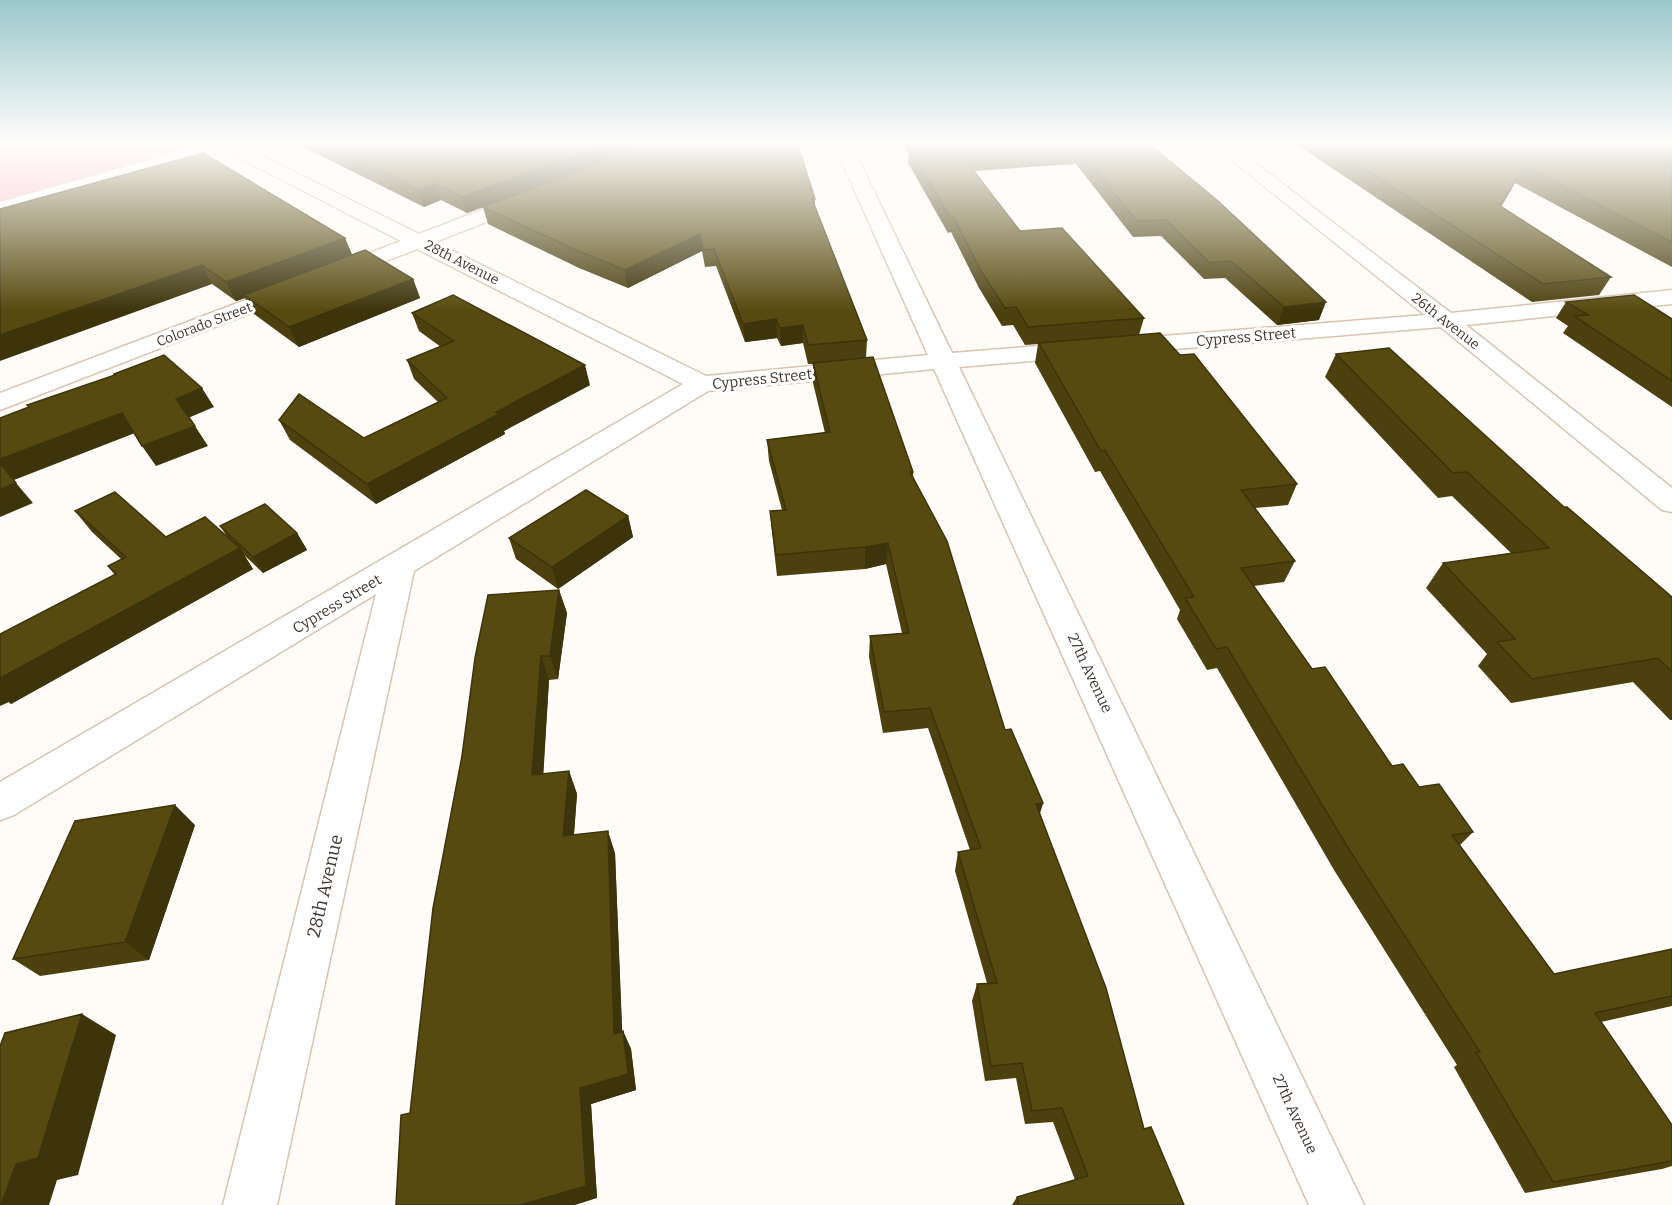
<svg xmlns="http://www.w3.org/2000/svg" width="1672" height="1205" font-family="Bitter,serif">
<rect width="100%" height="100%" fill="#fffbf6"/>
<path fill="#fcb7c4" d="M 0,142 L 211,142 L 0,202 Z"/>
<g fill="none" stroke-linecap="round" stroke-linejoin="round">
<g stroke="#d8c4b0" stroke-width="3">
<path id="street" d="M 213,142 L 241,142 L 240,145 L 419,234 L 521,195 L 535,195 L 537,199 L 535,203 L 435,242 L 706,376 L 928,355 L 833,142 L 850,142 L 952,353 L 1425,315 L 1209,142 L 1228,142 L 1451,313 L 1672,290 L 1672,304 L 1466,325 L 1672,488 L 1672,512 L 1662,510 L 1441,327 L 959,367 L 1364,1205 L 1309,1205 L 934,369 L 708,391 L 414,571 L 277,1205 L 223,1205 L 376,594 L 14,815 L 0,820 L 0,782 L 683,384 L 417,249 L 0,410 L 0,393 L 401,241 L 224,150 L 0,214 L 0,202 Z"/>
</g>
<use href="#street" fill="#fff" fill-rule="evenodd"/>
</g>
<path fill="#4b400e" d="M 296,142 L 653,142 L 501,200 L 815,199 L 815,209 L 867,340 L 866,358 L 913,472 L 913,476 L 1005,730 L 1043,803 L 1040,813 L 1144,1129 L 1184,1205 L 1012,1205 L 1017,1197 L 1075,1180 L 1053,1122 L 1025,1124 L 1016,1078 L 985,1081 L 972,1001 L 977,984 L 987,983 L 955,871 L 958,852 L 970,850 L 928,728 L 883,733 L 869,657 L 870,636 L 902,633 L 886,564 L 865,569 L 777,576 L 772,532 L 770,511 L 782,510 L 769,461 L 767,440 L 825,433 L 813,383 L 813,364 L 808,364 L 803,343 L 781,346 L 777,338 L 745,342 L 716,266 L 705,267 L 702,251 L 628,288 L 579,268 L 488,224 L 483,207 L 467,213 L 441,200 L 424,207 L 297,144 Z
M 900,142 L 1147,142 L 1319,320 L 1277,325 L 1225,278 L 1204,279 L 1161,236 L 1133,237 L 1076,164 L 974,171 L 1020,231 L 1144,318 L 1139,335 L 1297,484 L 1288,505 L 1255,508 L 1295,561 L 1284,582 L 1254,586 L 1312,669 L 1392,766 L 1473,832 L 1460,845 L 1554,974 L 1672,949 L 1672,1006 L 1601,1022 L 1672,1125 L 1672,1166 L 1662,1169 L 1525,1193 L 1454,1067 L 1457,1065 L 1334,870 L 1217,668 L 1207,670 L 1177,619 L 1180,610 L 1100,471 L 1095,472 L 1035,363 L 1038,344 L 1025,345 L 1013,325 L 1002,326 L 979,288 L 951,232 L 948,233 L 908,163 L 909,154 Z
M 1293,142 L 1672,142 L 1672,267 L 1515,183 L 1501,207 L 1611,277 L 1599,295 L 1532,302 Z
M 0,209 L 345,238 L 352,255 L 413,279 L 420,298 L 299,347 L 254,314 L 245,298 L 236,301 L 212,284 Z
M 1566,302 L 1672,319 L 1672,407 L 1563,333 L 1568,326 L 1556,318 Z
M 412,313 L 590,385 L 504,431 L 505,434 L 376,504 L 290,440 L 279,420 L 364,438 L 438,402 L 414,379 L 407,360 L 441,347 L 419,331 Z
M 1336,354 L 1564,507 L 1672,597 L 1670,598 L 1672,599 L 1672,720 L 1670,720 L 1633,682 L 1511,703 L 1478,666 L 1487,654 L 1426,588 L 1443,563 L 1511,553 L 1452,496 L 1438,498 L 1325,377 Z
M 75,511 L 166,537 L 228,538 L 220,526 L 297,533 L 307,550 L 263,573 L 244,555 L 253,569 L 11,704 L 9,702 L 115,575 L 108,566 L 121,559 L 92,532 Z
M 628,516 L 633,537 L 558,589 L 516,559 L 509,538 Z
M 559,590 L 567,613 L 558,679 L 549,680 L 543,774 L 569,771 L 577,794 L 574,835 L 615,853 L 622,1031 L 623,1031 L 631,1049 L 636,1090 L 591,1104 L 597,1198 L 410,1113 Z
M 195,825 L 149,960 L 40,976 L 13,959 Z"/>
<path fill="#3d340b" d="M 610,142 L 653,142 L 467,213 L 462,197 Z
M 1524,166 L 1515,183 L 1491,223 L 1500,206 Z
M 436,184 L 441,200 L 424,207 L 418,190 Z
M 700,234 L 702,251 L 628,288 L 625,270 Z
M 345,238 L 353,257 L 244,295 L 245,298 L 236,301 L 226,282 Z
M 202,265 L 212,284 L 0,361 L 0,335 Z
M 413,279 L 420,298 L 299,347 L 289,327 Z
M 1326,302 L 1319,320 L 1277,325 L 1284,307 Z
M 776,319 L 777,338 L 745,342 L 743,324 Z
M 803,325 L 803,343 L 781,346 L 780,328 Z
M 585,365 L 590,385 L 504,431 L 505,434 L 376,504 L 367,484 L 496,412 Z
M 202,388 L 214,407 L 188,418 L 176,399 Z
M 122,413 L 135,433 L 14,480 L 0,463 L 0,459 Z
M 195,426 L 208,446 L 156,466 L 142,446 Z
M 16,483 L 33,503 L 0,517 L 0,489 Z
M 628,516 L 633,537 L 558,589 L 552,567 Z
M 297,533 L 307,550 L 263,573 L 253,557 Z
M 888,543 L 886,564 L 865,569 L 865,547 Z
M 240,548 L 253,569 L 11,704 L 9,702 L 0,706 L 0,678 Z
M 559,590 L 567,613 L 558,679 L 550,656 Z
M 541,656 L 549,680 L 542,797 L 532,775 Z
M 569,771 L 577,794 L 572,858 L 563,836 Z
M 1043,803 L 1037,822 L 1036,804 Z
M 175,805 L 195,825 L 149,960 L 125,942 Z
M 608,831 L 615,853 L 623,1051 L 614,1034 Z
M 82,1014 L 116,1035 L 78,1175 L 57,1180 L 49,1205 L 1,1205 L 16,1164 Z
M 623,1031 L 631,1049 L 636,1090 L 591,1104 L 597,1198 L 575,1205 L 520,1205 L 580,1088 Z"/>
<path fill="#574a10" stroke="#3d340b" stroke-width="1.5" d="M 320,142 L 610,142 L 462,197 L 436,184 L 418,190 Z
M 656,142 L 797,142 L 815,199 L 812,199 L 867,340 L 808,345 L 803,325 L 780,328 L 776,319 L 743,324 L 714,249 L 703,250 L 700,234 L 625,270 L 576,250 L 483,207 Z
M 912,142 L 1147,142 L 1218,201 L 1326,302 L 1284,307 L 1231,261 L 1210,263 L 1166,220 L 1137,221 L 1079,149 L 963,157 L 1020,231 L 1062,228 L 1144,318 L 1028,327 L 1016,307 L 1005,308 L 981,271 L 953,216 L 950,217 L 909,148 L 916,148 Z
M 1323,142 L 1617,142 L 1672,166 L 1672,242 L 1524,166 L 1500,206 L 1611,277 L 1543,284 Z
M 1653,142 L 1672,142 L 1672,151 Z
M 203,153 L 345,238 L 226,282 L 202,265 L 0,335 L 0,209 Z
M 365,250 L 413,279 L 289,327 L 244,295 Z
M 453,295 L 585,365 L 496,412 L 499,414 L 367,484 L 279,420 L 299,394 L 364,438 L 447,398 L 407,360 L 454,341 L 412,313 Z
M 1634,295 L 1672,319 L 1672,381 L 1574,316 L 1588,315 L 1566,302 Z
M 1160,333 L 1180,355 L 1194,354 L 1297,484 L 1241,490 L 1295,561 L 1241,568 L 1312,669 L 1325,667 L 1392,766 L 1403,764 L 1419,787 L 1439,784 L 1473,832 L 1452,835 L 1554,974 L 1672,949 L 1672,996 L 1595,1013 L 1672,1125 L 1672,1161 L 1553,1182 L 1476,1052 L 1480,1052 L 1350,851 L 1227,647 L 1216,649 L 1185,598 L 1194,597 L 1105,450 L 1101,451 L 1039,343 Z
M 1389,348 L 1564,507 L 1567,507 L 1672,597 L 1670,597 L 1672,599 L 1672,672 L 1658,658 L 1532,679 L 1497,642 L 1515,639 L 1443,563 L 1549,548 L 1467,472 L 1453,473 L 1336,354 Z
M 164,355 L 202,388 L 176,399 L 195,426 L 142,446 L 122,413 L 0,459 L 0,418 L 29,407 L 27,405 L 115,375 L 114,374 Z
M 873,357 L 913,472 L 910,472 L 947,541 L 1005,730 L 1011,729 L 1043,803 L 1036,804 L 1106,988 L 1144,1129 L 1151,1127 L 1184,1205 L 1019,1205 L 1017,1197 L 1088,1176 L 1062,1108 L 1032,1111 L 1022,1063 L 991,1066 L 977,984 L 997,983 L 958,852 L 981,848 L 930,708 L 884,712 L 870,636 L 909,633 L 888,543 L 865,547 L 776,555 L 770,511 L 786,510 L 767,440 L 830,432 L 813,363 Z
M 0,463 L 16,483 L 0,489 Z
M 586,490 L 628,516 L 552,567 L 509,538 Z
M 115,492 L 166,537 L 205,517 L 240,548 L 0,678 L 0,634 L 116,574 L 108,566 L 126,557 L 75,511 Z
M 265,504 L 297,533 L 253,557 L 220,526 Z
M 559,590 L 550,656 L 541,656 L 532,775 L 569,771 L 563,836 L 608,831 L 614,1034 L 623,1031 L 628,1074 L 580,1088 L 586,1186 L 520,1205 L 396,1205 L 401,1115 L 410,1113 L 433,908 L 462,756 L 475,658 L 488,595 Z
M 175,805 L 125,942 L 13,959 L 75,821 Z
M 82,1014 L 38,1158 L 16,1164 L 1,1205 L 0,1205 L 0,1046 L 5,1033 Z"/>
<linearGradient id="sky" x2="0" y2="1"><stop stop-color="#9bc8cc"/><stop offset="0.46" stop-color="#fffdfb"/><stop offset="1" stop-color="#fffdfb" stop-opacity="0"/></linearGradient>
<rect width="1672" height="311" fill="url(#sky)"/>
<g text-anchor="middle" stroke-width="6" stroke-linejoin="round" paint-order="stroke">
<g font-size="14" fill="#413931" stroke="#fff">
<text transform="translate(462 262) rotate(27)" y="5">28th Avenue</text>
<text transform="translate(1446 321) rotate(38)" y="5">26th Avenue</text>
<text transform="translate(204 324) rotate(-21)" y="5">Colorado Street</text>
</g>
<g font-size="15" fill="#413931" stroke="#fff">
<text transform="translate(1246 337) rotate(-5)" y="5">Cypress Street</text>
<text transform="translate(762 379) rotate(-6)" y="5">Cypress Street</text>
<text transform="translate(337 604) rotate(-31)" y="5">Cypress Street</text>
<text transform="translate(1090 673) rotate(65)" y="5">27th Avenue</text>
<text transform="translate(1295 1114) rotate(65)" y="5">27th Avenue</text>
</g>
<g font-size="18" fill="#413931" stroke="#fff">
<text transform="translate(325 886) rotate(-77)" y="6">28th Avenue</text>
</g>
</g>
</svg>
